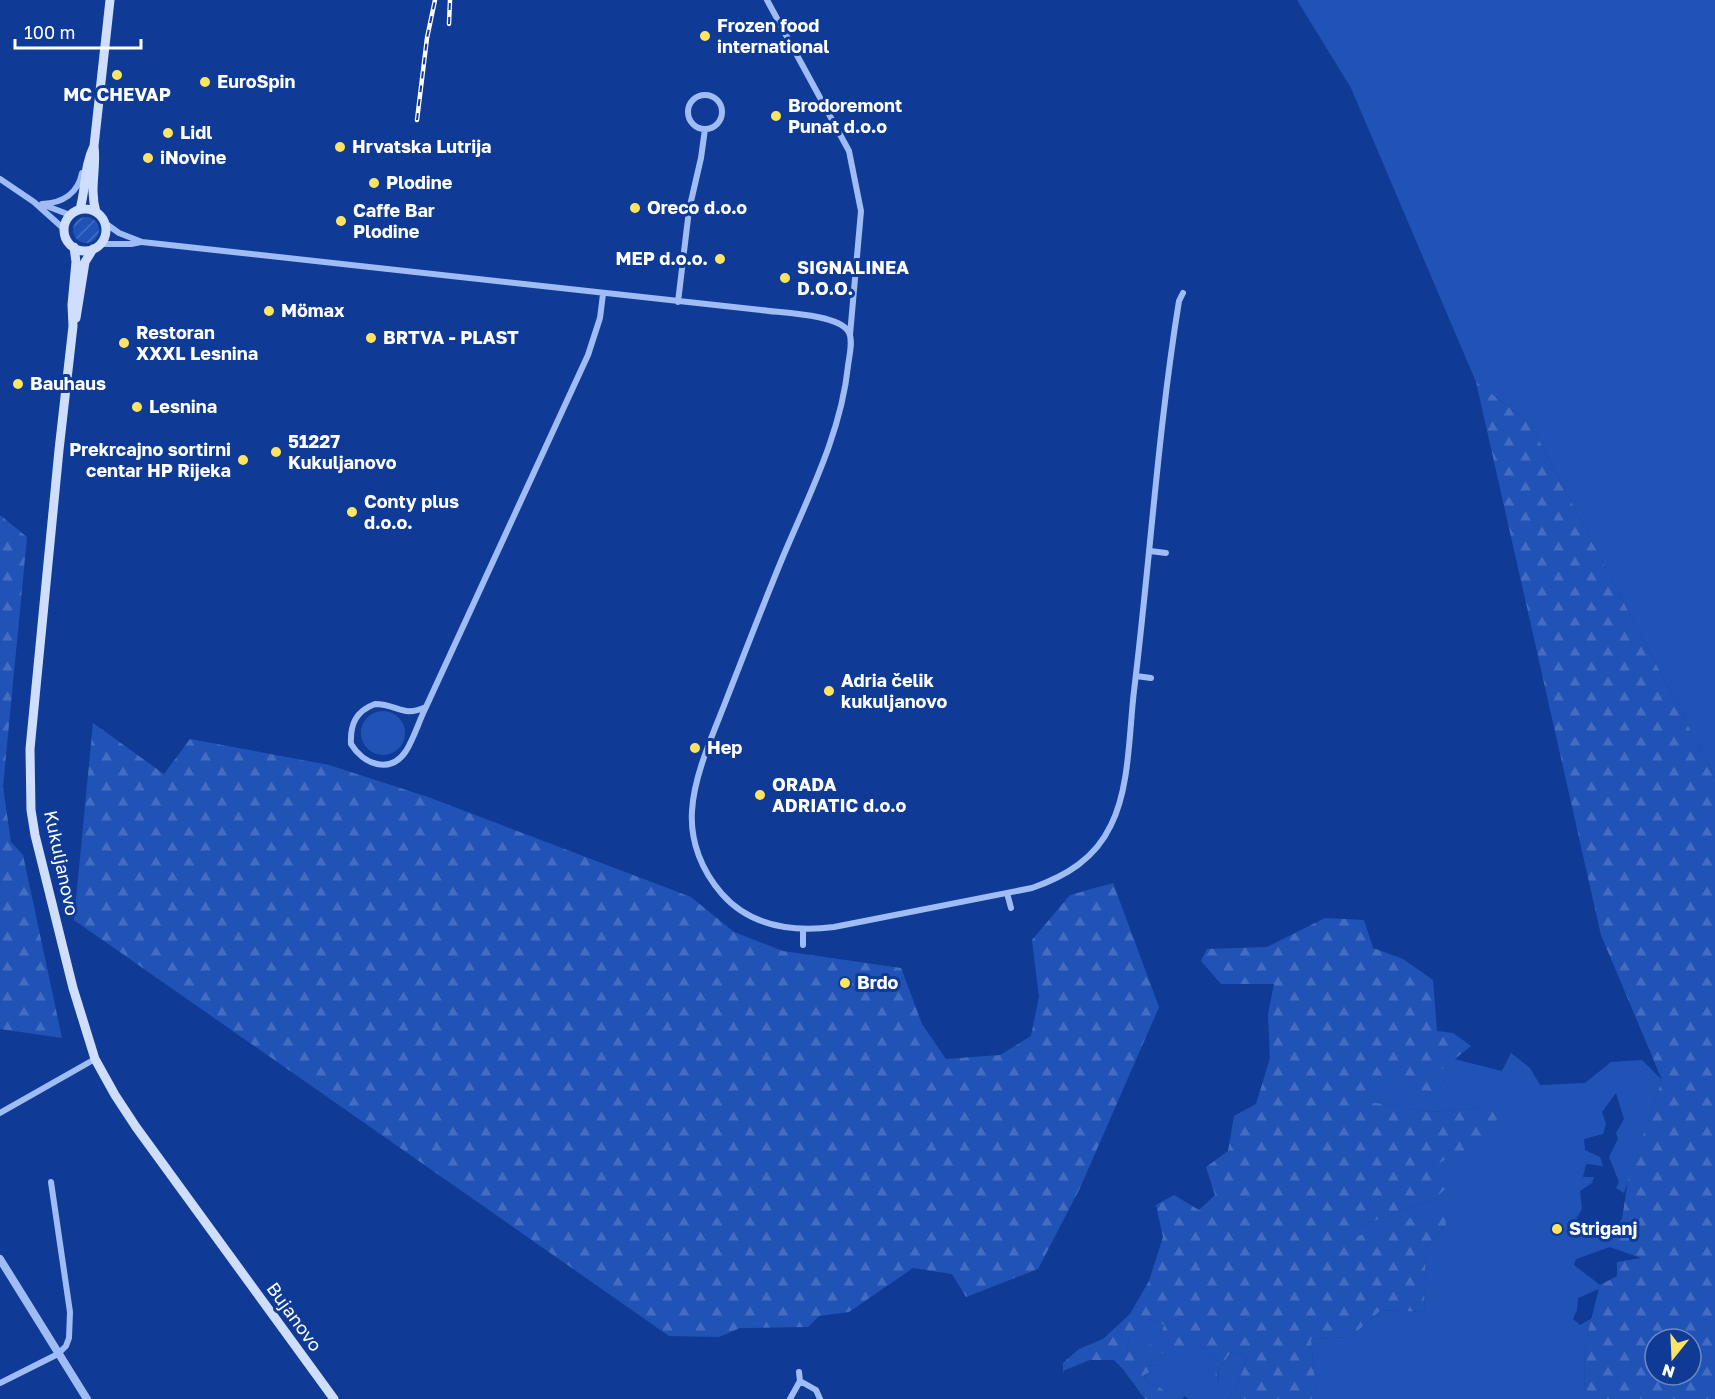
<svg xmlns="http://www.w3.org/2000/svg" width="1715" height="1399" font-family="'Golos Text',sans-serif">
<defs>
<pattern id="forest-firs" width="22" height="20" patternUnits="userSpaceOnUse" patternTransform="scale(1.5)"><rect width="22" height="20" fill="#2153b7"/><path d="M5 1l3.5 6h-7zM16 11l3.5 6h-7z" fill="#426dc2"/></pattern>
<pattern id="garden-furrows" width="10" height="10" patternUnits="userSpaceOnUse" patternTransform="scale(1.5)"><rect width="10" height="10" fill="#2153b7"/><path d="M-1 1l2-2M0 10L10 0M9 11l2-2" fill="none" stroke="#426dc2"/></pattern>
</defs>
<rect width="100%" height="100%" fill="#0f3b97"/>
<path fill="#2153b7" d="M 1297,0 L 1715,0 L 1715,777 L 1530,423 L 1476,382 L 1351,88 Z
M361 733a22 22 0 1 1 44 0a22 22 0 1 1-44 0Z
M 1511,1053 L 1530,1068 L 1540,1085 L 1585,1083 L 1611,1062 L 1642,1060 L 1662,1080 L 1624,1193 L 1616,1188 L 1619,1182 L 1609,1157 L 1618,1139 L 1616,1133 L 1624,1119 L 1616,1093 L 1602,1112 L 1606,1124 L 1603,1134 L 1584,1139 L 1585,1150 L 1600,1157 L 1603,1166 L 1586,1164 L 1583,1177 L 1594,1177 L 1592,1183 L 1580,1191 L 1582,1209 L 1574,1223 L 1584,1231 L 1592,1224 L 1616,1226 L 1610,1247 L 1576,1259 L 1574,1265 L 1600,1285 L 1599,1289 L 1578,1298 L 1577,1310 L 1573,1319 L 1580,1325 L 1592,1318 L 1585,1343 L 1584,1399 L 1329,1399 L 1316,1392 L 1311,1339 L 1351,1337 L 1381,1310 L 1424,1312 L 1426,1248 L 1446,1226 L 1355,1237 L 1355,1228 L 1435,1198 L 1431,1168 L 1485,1108 L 1430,1112 L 1370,1102 L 1391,1076 L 1448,1087 L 1437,1073 L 1454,1059 L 1502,1071 Z
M 1150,1319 L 1164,1325 L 1161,1334 L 1149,1345 L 1198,1342 L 1214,1360 L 1218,1383 L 1219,1369 L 1231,1352 L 1248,1356 L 1236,1387 L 1228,1399 L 1189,1399 L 1184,1396 L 1182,1399 L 1171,1399 L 1171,1395 L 1159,1387 L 1147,1382 L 1144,1374 L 1158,1366 L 1145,1365 L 1127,1348 L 1130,1336 Z"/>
<path fill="url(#forest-firs)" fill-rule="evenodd" d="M 1476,382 L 1530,423 L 1715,777 L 1715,1399 L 1584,1399 L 1585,1343 L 1600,1285 L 1617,1276 L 1617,1262 L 1641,1258 L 1610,1247 L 1616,1226 L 1622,1219 L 1628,1180 L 1662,1080 L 1601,935 ZM 1655,1339 L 1691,1339 L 1691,1375 L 1655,1375 Z
M 0,515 L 27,537 L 3,787 L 11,842 L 23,855 L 62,1038 L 0,1029 Z
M 93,723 L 164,774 L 190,739 L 329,765 L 428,797 L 691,897 L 734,932 L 783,951 L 901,968 L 922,1024 L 946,1059 L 1000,1055 L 1031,1036 L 1039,997 L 1032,940 L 1070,895 L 1113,883 L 1159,1007 L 1080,1188 L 1038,1269 L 966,1297 L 952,1274 L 913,1268 L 849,1312 L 819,1316 L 808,1327 L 740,1328 L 719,1337 L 669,1336 L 74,920 Z
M 1325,918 L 1364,920 L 1373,948 L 1403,959 L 1433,980 L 1437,1031 L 1453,1033 L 1471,1046 L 1437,1073 L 1448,1087 L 1430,1097 L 1391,1076 L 1371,1102 L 1430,1112 L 1485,1108 L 1497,1113 L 1496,1134 L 1431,1167 L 1449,1186 L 1435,1198 L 1355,1228 L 1355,1237 L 1445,1206 L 1446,1226 L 1426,1248 L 1424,1312 L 1381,1310 L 1351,1337 L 1311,1339 L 1316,1391 L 1329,1399 L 1228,1399 L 1236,1387 L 1248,1356 L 1231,1352 L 1219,1369 L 1217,1386 L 1214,1360 L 1198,1342 L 1162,1353 L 1149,1345 L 1161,1334 L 1164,1325 L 1150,1319 L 1130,1336 L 1127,1348 L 1146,1354 L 1145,1365 L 1159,1366 L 1144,1375 L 1147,1382 L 1159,1387 L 1171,1395 L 1171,1399 L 1145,1399 L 1122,1368 L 1114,1360 L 1090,1360 L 1065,1370 L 1063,1373 L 1063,1363 L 1079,1349 L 1103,1339 L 1130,1314 L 1149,1281 L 1163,1237 L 1156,1205 L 1174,1195 L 1199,1210 L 1215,1195 L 1206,1167 L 1228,1151 L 1234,1116 L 1256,1104 L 1270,1058 L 1268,1014 L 1274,984 L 1221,984 L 1201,961 L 1207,949 L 1267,947 Z"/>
<path fill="url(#garden-furrows)" d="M73 230a13 13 0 1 1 26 0a13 13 0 1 1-26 0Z"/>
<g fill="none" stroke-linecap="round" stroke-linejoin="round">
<path stroke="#9fbcf5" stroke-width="6" d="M 767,0 L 849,151 L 861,211 L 850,335
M688 112a17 17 0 1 1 34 0a17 17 0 1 1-34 0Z
M 0,179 L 34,202 L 64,229
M 42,204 C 63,203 78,193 82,173
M 44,205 L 70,215
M 105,223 L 119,233 L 142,242 L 761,310 C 781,313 837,314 848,331 C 854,339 849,356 848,366 C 841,434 808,497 782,559 C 763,605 745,652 727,698 C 714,732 694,774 692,811 C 690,842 702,871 722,894 C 751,927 793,932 834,927 L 1032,888 C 1066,876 1095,859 1111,825 C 1130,787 1129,732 1134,691 C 1150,561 1158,430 1179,301 L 1183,293
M 101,244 L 131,244 L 141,242
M 678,302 L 689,210 L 701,158 L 705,129
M 1150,551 L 1166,553
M 1136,676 L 1151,678
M 375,704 C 398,704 402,718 426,707 C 419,721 414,738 406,751 C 390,775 363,764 351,744 C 350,724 356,711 375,704 Z
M 426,707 L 588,355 L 600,318 L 603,294
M 1007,893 L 1011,908
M 803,945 L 803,929
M 0,1113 L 95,1059
M 800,1381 L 816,1390 L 820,1399
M 0,1383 L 58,1354 L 66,1346 L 69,1338 L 70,1312 L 51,1182
M 790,1399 L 800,1381 L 799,1372"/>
<path stroke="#9fbcf5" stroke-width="8" d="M 0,1259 L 87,1399"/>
<path stroke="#cfdefd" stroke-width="9" d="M 80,209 C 86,188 84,166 94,146
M64 230a21 21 0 1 1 42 0a21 21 0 1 1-42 0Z
M 96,212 C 89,188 97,169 94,146 L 110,0
M 74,247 L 76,262 L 72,305 L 73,326 L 59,450 L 30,749 L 31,810 L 35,835 L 73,988 L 95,1059 L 115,1095 L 136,1127 L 334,1399
M 76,318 L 85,262 L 93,249"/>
<g stroke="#fff" stroke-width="4.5">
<path id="rail" d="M 449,24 L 450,0
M 417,120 L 427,38 L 435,0"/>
</g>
<use href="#rail" stroke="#0f3b97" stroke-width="2" stroke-dasharray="7" stroke-linecap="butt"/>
</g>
<g fill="#ffe462" stroke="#0f3b97" stroke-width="2">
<circle cx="705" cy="36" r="6"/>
<circle cx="117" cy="75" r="6"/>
<circle cx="205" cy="82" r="6"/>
<circle cx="776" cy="116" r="6"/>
<circle cx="168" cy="133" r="6"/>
<circle cx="340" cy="147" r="6"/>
<circle cx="148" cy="158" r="6"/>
<circle cx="374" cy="183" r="6"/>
<circle cx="635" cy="208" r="6"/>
<circle cx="341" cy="221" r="6"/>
<circle cx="720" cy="259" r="6"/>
<circle cx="785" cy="278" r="6"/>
<circle cx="269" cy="311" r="6"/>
<circle cx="371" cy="338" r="6"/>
<circle cx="124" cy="343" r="6"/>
<circle cx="18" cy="384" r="6"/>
<circle cx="137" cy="407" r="6"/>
<circle cx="276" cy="452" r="6"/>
<circle cx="243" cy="460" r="6"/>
<circle cx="352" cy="512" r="6"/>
<circle cx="829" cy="691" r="6"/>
<circle cx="695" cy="748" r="6"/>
<circle cx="760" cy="795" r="6"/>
<circle cx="845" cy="983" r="6"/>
<circle cx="1557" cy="1229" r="6"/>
</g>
<g text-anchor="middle" stroke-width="6" stroke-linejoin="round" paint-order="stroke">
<g font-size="18" font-weight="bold" fill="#fff" stroke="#0f3b97" text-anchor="start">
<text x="717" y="32">Frozen food<tspan x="717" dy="21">international</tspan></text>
<text x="217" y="88">EuroSpin</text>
<text x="117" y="101" text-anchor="middle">MC CHEVAP</text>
<text x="788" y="112">Brodoremont<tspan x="788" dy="21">Punat d.o.o</tspan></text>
<text x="180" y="139">Lidl</text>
<text x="352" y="153">Hrvatska Lutrija</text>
<text x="160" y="164">iNovine</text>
<text x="386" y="189">Plodine</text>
<text x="647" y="214">Oreco d.o.o</text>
<text x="353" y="217">Caffe Bar<tspan x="353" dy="21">Plodine</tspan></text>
<text x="708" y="265" text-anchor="end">MEP d.o.o.</text>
<text x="797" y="274">SIGNALINEA<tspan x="797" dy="21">D.O.O.</tspan></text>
<text x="281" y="317">Mömax</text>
<text x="136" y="339">Restoran<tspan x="136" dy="21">XXXL Lesnina</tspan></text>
<text x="383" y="344">BRTVA - PLAST</text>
<text x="30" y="390">Bauhaus</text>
<text x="149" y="413">Lesnina</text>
<text x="288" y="448">51227<tspan x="288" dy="21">Kukuljanovo</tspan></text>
<text x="231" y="456" text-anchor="end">Prekrcajno sortirni<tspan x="231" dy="21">centar HP Rijeka</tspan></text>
<text x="364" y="508">Conty plus<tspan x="364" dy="21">d.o.o.</tspan></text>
<text x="841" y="687">Adria čelik<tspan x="841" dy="21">kukuljanovo</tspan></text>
<text x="707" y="754">Hep</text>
<text x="772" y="791">ORADA<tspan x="772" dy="21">ADRIATIC d.o.o</tspan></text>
<text x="857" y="989">Brdo</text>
<text x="1569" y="1235">Striganj</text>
</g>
<g font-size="18" fill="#fff" stroke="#0f3b97">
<text transform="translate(61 863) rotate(78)" y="6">Kukuljanovo</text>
<text transform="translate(294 1317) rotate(54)" y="6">Bujanovo</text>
</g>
</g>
<g transform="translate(1673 1357) rotate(198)"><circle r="28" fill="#0f3b97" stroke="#6f89c1" stroke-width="1.5"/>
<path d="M0-4.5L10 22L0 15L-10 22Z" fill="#ffe462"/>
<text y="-9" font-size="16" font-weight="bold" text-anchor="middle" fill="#ffffff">N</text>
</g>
<path d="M15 39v9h126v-9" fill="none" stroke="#ffffff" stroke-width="3"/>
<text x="24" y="39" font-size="18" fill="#ffffff" stroke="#0f3b97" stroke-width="4.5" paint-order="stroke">100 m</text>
</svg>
